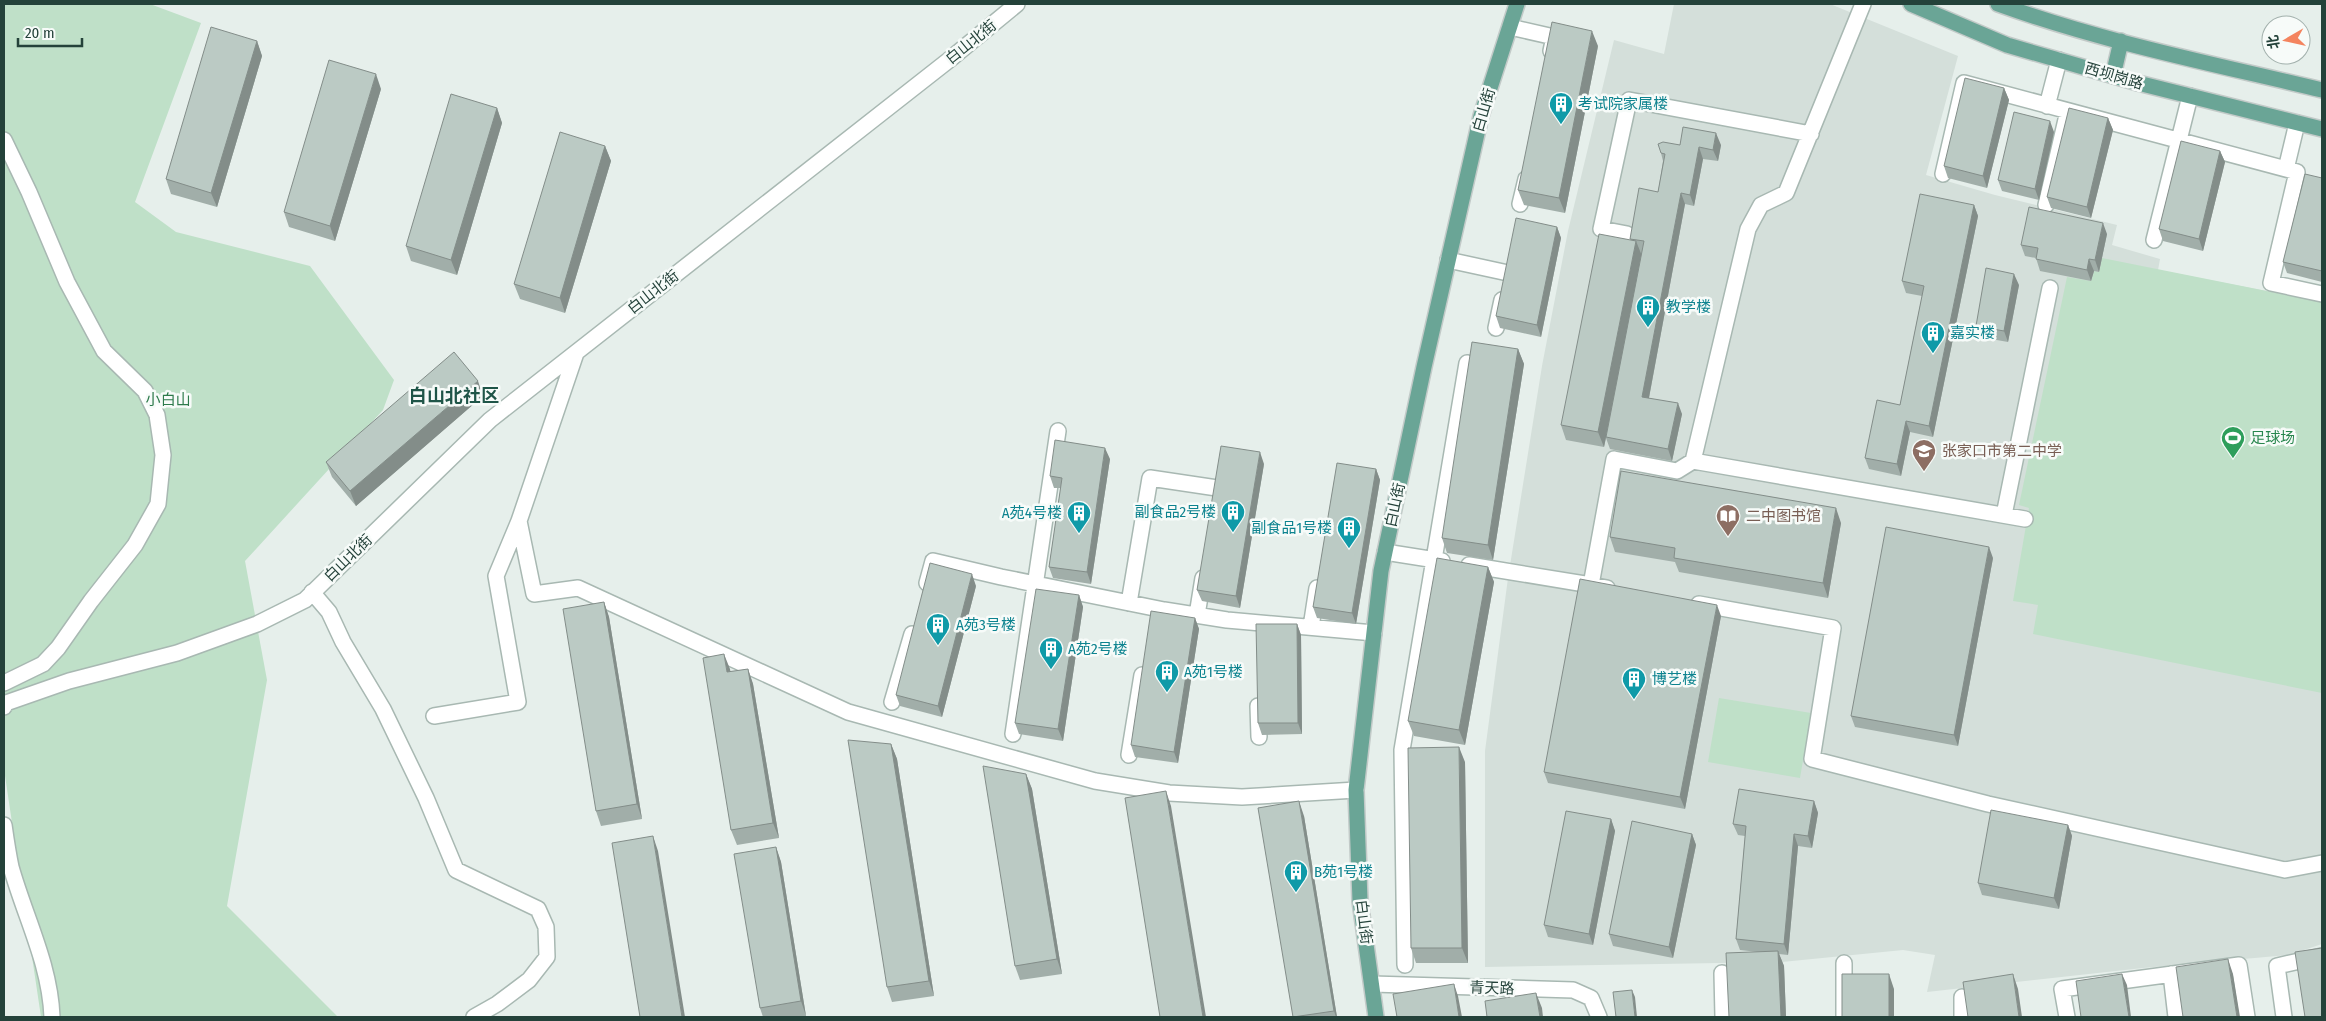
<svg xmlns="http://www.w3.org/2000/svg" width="2326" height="1021" font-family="'Fira Sans Condensed','Noto Sans SC',sans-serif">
<rect width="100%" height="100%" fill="#e6efeb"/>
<path fill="#d4dfda" d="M 1674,4 L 1830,4 L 1958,56 L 1926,175 L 1995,195 L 2117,225 L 2112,245 L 2160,259 L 2158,270 L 2322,302 L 2322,944 L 2289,955 L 2143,968 L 1927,992 L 1935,955 L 1903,950 L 1782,962 L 1485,967 L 1485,751 L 1508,578 L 1542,366 L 1568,231 L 1614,40 L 1664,54 Z"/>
<path fill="#bfe0c8" d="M 4,4 L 150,4 L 201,23 L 135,202 L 176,232 L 310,266 L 394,380 L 383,410 L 245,561 L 267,680 L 227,906 L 338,1017 L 41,1017 L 4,769 Z
M 2102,258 L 2322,302 L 2322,693 L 2033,634 L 2038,605 L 2013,601 L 2029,508 L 2019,505 L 2067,277 L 2091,281 L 2094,271 L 2099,272 Z
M 1719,698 L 1811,713 L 1800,778 L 1708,762 Z"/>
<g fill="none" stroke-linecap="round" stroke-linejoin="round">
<g stroke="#a8b8b2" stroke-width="18">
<path id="minor" d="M 1863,4 L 1786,193 L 1761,205 L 1748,229 L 1693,461 L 2025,519
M 1510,27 L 1554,37 L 1551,51
M 2047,106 L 2059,60
M 4,140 L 29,192 L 67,282 L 104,351 L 145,391 L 157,415 L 163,455 L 158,504 L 135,545 L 91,601 L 58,648 L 43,664 L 4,683
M 2286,169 L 2297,123
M 1943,174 L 1964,83 L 2297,172 L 2271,283 L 2322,294
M 1520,204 L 1526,179
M 2046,205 L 2068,111
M 2154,240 L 2190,96
M 1623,252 L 1627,234 L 1601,229 L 1629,100 L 1811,134
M 1448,260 L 1508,273
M 1496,328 L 1502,300
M 576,353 L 519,521 L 534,594 L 578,588 L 848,712 L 1095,781 L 1169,793 L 1242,797 L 1356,790
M 2004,515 L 2050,288
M 1385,552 L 1442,561
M 1469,565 L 1591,585
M 927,583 L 933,561 L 1001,577 L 1164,610 L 1227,620 L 1374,633
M 1607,588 L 1591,585 L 1614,459 L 1677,471 L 1693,461
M 312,592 L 329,612 L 343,642 L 383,709 L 426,798 L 456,870 L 538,909 L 546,927 L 547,957 L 529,980 L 497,1004 L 474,1017
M 1129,603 L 1150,478 L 1217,488
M 1699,604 L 1833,628 L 1812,759 L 1988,804 L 2285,870 L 2322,863
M 1197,615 L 1203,578
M 1311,627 L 1317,588
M 892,702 L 912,634
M 1258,706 L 1259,737
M 4,707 L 6,703 L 69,681 L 177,653 L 257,624 L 305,600 L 490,420 L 949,60 L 1017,4
M 434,716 L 518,702 L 496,576 L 519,521
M 1013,734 L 1058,431
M 1129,755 L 1142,675
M 4,825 C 6,839 8,853 11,867 C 25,917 50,964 52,1017
M 1844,963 L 1844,1017
M 1405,965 L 1402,750 L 1467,363
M 1722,973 L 1723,1017
M 2171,974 L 2176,1017
M 1372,984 L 1573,990 L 1591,998 L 1599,1017
M 1962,997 L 1962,1017
M 2067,1017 L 2062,989 L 2239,965 L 2247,1017
M 2284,1017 L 2277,966 L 2322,956"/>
</g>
<g stroke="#c2cac8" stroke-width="18">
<path id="major" d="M 1911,4 L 2007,45 L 2138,83 L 2322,129
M 1998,4 C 2103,42 2214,64 2322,90
M 2113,76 L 2121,41
M 1376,1017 L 1360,901 L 1356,790 L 1381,571 L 1424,367 L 1481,116 L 1517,4"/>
</g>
<use href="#minor" stroke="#fff" stroke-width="15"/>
<use href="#major" stroke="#6aa596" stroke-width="15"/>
</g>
<path fill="#a1aea9" d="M 257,41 L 262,56 L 217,207 L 171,194 L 166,179 Z
M 1598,46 L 1565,213 L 1524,205 L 1518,190 Z
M 2004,88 L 2009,100 L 1987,188 L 1948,178 L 1944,166 Z
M 381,89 L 335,241 L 289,227 L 284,212 Z
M 497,108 L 502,123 L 457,275 L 411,261 L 406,246 Z
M 2108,118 L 2113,130 L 2091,218 L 2051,208 L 2047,197 Z
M 2054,132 L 2039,200 L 2002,191 L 1998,180 Z
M 1680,145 L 1721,145 L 1718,161 L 1703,159 L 1694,206 L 1685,204 L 1649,398 L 1682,414 L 1672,461 L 1610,449 L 1606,438 L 1604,447 L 1566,440 L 1561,425 L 1631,240 L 1630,239 L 1658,192 L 1663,161 L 1661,153 Z
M 605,146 L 611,161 L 565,313 L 520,299 L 514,284 Z
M 2220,151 L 2225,162 L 2203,251 L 2163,241 L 2159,229 Z
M 2322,178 L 2322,282 L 2287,273 L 2283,262 Z
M 1974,205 L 1978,216 L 1933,437 L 1910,432 L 1901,476 L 1869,469 L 1865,458 L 1900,405 L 1922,296 L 1906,293 L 1902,281 Z
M 1557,227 L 1561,238 L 1541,337 L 1500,328 L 1496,316 Z
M 2107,234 L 2099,272 L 2094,271 L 2091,281 L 2040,271 L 2036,258 L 2025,256 L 2021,245 Z
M 2019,285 L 2008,342 L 1980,337 L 1976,326 Z
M 1518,349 L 1524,364 L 1493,560 L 1447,553 L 1442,538 Z
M 483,396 L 356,506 L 332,477 L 326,462 Z
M 1110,459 L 1091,584 L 1053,578 L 1049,567 L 1061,488 L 1054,488 L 1050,476 Z
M 1264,464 L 1240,608 L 1202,601 L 1197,590 Z
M 1376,469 L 1380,480 L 1356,624 L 1317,618 L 1313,607 Z
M 1841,523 L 1828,598 L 1679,572 L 1675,562 L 1615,552 L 1610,537 Z
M 1993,558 L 1958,746 L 1855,727 L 1851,716 Z
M 1488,567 L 1494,582 L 1465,745 L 1414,736 L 1408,721 Z
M 976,586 L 942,717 L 900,706 L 896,695 Z
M 1079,595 L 1083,607 L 1063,741 L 1019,734 L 1015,723 Z
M 604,602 L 609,617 L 642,819 L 601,826 L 596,811 Z
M 1721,616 L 1685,809 L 1548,783 L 1544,772 Z
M 1195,618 L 1199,629 L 1178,763 L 1135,757 L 1131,745 Z
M 1297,624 L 1301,635 L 1302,734 L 1262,735 L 1258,723 Z
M 730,669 L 730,672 L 748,669 L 753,684 L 779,838 L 737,845 L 731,830 Z
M 891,744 L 897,759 L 934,996 L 892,1002 L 887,987 Z
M 1465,762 L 1468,963 L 1416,963 L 1411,948 Z
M 1026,774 L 1032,789 L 1062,974 L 1020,980 L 1015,966 Z
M 1814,801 L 1818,813 L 1812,848 L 1798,846 L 1788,955 L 1779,954 L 1784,966 L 1786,1017 L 1729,1017 L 1758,952 L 1740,950 L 1736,939 L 1745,836 L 1738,835 L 1733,824 Z
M 1304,816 L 1337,1017 L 1293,1017 Z
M 1611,819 L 1615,831 L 1593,945 L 1548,937 L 1544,925 Z
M 2068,825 L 2072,836 L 2059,909 L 1982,895 L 1978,883 Z
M 1692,834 L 1696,845 L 1673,958 L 1613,946 L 1609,934 Z
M 776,847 L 781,862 L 806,1016 L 799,1017 L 763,1017 L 760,1008 Z"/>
<path fill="#838d89" d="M 1592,31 L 1598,46 L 1565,213 L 1559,198 Z
M 257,41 L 262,56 L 217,207 L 211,193 Z
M 376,74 L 381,89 L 335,241 L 330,226 Z
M 2004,88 L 2009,100 L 1987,188 L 1983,176 Z
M 497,108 L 502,123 L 457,275 L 451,260 Z
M 2108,118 L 2113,130 L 2091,218 L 2087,207 Z
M 2050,121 L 2054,132 L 2039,200 L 2035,189 Z
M 1716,133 L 1721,145 L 1718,161 L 1713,150 Z
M 605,146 L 611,161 L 565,313 L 560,298 Z
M 1699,147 L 1703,159 L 1694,206 L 1690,195 Z
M 2220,151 L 2225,162 L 2203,251 L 2199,239 Z
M 1681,193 L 1685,204 L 1647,408 L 1642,397 Z
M 1974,205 L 1978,216 L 1933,437 L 1929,426 Z
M 2103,223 L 2107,234 L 2099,272 L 2095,260 Z
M 1557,227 L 1561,238 L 1541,337 L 1537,325 Z
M 1636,241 L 1642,256 L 1604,447 L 1598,432 Z
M 2089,259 L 2094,271 L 2091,281 L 2087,270 Z
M 2014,274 L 2019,285 L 2008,342 L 2004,331 Z
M 1518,349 L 1524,364 L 1493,560 L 1488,545 Z
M 478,381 L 483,396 L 356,506 L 350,491 Z
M 1678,403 L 1682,414 L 1672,461 L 1668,449 Z
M 1906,421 L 1910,432 L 1901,476 L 1897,464 Z
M 1105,448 L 1110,459 L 1091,584 L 1087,572 Z
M 1260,452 L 1264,464 L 1240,608 L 1236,596 Z
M 1376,469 L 1380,480 L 1356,624 L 1352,613 Z
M 1836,508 L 1841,523 L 1828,598 L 1823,583 Z
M 1989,547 L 1993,558 L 1958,746 L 1954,735 Z
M 1488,567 L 1494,582 L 1465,745 L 1459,730 Z
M 972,574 L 976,586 L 942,717 L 938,706 Z
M 1079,595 L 1083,607 L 1063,741 L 1058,729 Z
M 604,602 L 609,617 L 642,819 L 637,804 Z
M 1717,605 L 1721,616 L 1685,809 L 1680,797 Z
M 1195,618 L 1199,629 L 1178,763 L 1174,752 Z
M 1297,624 L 1301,635 L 1302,734 L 1298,723 Z
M 724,654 L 730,669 L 733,687 L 727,672 Z
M 748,669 L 753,684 L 779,838 L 773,823 Z
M 891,744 L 897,759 L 934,996 L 929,981 Z
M 1459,747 L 1465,762 L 1468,963 L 1462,948 Z
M 1026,774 L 1032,789 L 1062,974 L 1057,959 Z
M 1166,791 L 1171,806 L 1206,1017 L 1203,1017 Z
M 1299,801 L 1304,816 L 1337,1017 L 1336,1017 L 1334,1011 Z
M 1814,801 L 1818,813 L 1812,848 L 1808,836 Z
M 1611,819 L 1615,831 L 1593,945 L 1589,934 Z
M 2068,825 L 2072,836 L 2059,909 L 2054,898 Z
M 1692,834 L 1696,845 L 1673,958 L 1669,947 Z
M 1794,834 L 1798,846 L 1788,955 L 1784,944 Z
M 653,836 L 658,851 L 685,1017 L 682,1017 Z
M 776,847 L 781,862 L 806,1016 L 801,1001 Z
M 1778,951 L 1784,966 L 1786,1017 L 1781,1017 Z
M 2228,959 L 2233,974 L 2240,1017 L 2237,1017 Z
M 1889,974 L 1894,989 L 1894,1017 L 1889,1017 Z
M 2013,974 L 2018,989 L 2022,1017 L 2019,1017 Z
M 2122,974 L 2127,985 L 2131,1017 L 2129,1017 Z
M 1454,984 L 1458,996 L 1462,1017 L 1459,1017 Z
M 1632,990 L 1635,997 L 1637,1017 L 1635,1017 Z
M 1536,993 L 1542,1008 L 1543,1017 L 1540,1017 Z"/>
<path fill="#bbcac4" stroke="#838d89" d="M 1552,22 L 1592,31 L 1559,198 L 1518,190 Z
M 211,27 L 257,41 L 211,193 L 166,179 Z
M 329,60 L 376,74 L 330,226 L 284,212 Z
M 1965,78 L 2004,88 L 1983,176 L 1944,166 Z
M 451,94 L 497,108 L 451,260 L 406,246 Z
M 2069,108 L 2108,118 L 2087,207 L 2047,197 Z
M 2014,112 L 2050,121 L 2035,189 L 1998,180 Z
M 1683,127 L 1716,133 L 1713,150 L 1699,147 L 1690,195 L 1681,193 L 1642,397 L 1678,403 L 1668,449 L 1606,437 L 1644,241 L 1630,239 L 1639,188 L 1658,192 L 1665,154 L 1661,153 L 1658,144 L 1663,142 L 1680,145 Z
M 560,132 L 605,146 L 560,298 L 514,284 Z
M 2181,141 L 2220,151 L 2199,239 L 2159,229 Z
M 2305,174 L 2322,178 L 2322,271 L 2283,262 Z
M 1920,194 L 1974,205 L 1929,426 L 1906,421 L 1897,464 L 1865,458 L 1877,400 L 1900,405 L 1924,286 L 1902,281 Z
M 2029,207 L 2103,223 L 2095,260 L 2089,259 L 2087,270 L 2036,259 L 2038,248 L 2021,245 Z
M 1516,218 L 1557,227 L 1537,325 L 1496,316 Z
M 1599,234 L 1636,241 L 1598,432 L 1561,425 Z
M 1986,268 L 2014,274 L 2004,331 L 1976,326 Z
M 1472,342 L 1518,349 L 1488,545 L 1442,538 Z
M 454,352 L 478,381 L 350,491 L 326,462 Z
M 1055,440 L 1105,448 L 1087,572 L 1049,567 L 1062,478 L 1050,476 Z
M 1221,446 L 1260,452 L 1236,596 L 1197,590 Z
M 1337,463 L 1376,469 L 1352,613 L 1313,607 Z
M 1621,471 L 1836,508 L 1823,583 L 1674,558 L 1675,548 L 1610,537 Z
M 1886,527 L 1989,547 L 1954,735 L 1851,716 Z
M 1437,558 L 1488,567 L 1459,730 L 1408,721 Z
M 930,563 L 972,574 L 938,706 L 896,695 Z
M 1580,579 L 1717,605 L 1680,797 L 1544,772 Z
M 1036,589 L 1079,595 L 1058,729 L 1015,723 Z
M 604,602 L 637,804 L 596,811 L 563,609 Z
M 1151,611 L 1195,618 L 1174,752 L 1131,745 Z
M 1256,624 L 1297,624 L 1298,723 L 1258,723 Z
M 724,654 L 727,672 L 748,669 L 773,823 L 731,830 L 703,658 Z
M 848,740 L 891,744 L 929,981 L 887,987 Z
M 1459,747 L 1462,948 L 1411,948 L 1408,748 Z
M 983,766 L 1026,774 L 1057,959 L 1015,966 Z
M 1739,789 L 1814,801 L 1808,836 L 1794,834 L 1784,944 L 1736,939 L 1746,826 L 1733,824 Z
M 1166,791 L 1203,1017 L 1160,1017 L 1125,798 Z
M 1299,801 L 1334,1011 L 1293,1017 L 1258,808 Z
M 1991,810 L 2068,825 L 2054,898 L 1978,883 Z
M 1566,811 L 1611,819 L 1589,934 L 1544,925 Z
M 1632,821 L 1692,834 L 1669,947 L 1609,934 Z
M 653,836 L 682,1017 L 640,1017 L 612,843 Z
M 776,847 L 801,1001 L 760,1008 L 734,854 Z
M 2322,948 L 2322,1017 L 2305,1017 L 2295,952 Z
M 1778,951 L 1781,1017 L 1729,1017 L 1726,953 Z
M 2228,959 L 2237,1017 L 2183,1017 L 2176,967 Z
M 1842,974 L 1889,974 L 1889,1017 L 1842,1017 Z
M 2013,974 L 2019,1017 L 1968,1017 L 1963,982 Z
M 2122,974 L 2129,1017 L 2081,1017 L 2076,981 Z
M 1454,984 L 1459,1017 L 1397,1017 L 1393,994 Z
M 1632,990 L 1635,1017 L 1616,1017 L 1613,992 Z
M 1536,993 L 1540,1017 L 1487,1017 L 1485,1001 Z"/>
<defs>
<g id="building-pin" transform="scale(1.25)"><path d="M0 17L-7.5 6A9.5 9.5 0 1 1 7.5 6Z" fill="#0f9aa8" stroke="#f7fbf9"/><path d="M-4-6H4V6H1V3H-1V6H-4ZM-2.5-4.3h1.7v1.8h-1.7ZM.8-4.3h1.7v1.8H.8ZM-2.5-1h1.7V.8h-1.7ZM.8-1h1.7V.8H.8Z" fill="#fff"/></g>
<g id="stadium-pin" transform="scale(1.25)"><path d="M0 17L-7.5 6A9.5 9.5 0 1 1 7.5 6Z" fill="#2e9e5b" stroke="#f7fbf9"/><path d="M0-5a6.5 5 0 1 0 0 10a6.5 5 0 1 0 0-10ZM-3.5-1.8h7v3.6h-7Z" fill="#fff"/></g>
<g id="school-pin" transform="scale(1.25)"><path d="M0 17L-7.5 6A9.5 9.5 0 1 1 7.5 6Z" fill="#8d6e63" stroke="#f7fbf9"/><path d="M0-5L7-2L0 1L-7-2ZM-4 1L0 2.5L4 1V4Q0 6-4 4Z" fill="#fff"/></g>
<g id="library-pin" transform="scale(1.25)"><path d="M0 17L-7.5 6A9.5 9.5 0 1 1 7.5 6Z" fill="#8d6e63" stroke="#f7fbf9"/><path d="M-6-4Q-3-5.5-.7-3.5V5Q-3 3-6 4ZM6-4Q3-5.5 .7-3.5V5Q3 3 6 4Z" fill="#fff"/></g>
</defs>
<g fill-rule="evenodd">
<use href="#building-pin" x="1561" y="104"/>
<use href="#building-pin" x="1648" y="307"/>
<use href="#building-pin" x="1933" y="333"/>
<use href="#stadium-pin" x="2233" y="438"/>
<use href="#school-pin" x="1924" y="451"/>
<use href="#building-pin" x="1233" y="512"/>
<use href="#building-pin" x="1079" y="513"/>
<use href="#library-pin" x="1728" y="516"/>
<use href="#building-pin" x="1349" y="528"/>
<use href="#building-pin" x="938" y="625"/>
<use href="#building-pin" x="1051" y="649"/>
<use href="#building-pin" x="1167" y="672"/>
<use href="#building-pin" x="1634" y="679"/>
<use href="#building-pin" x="1296" y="872"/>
</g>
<g text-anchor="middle" stroke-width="5" stroke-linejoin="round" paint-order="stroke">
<g font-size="15" fill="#24423a" stroke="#f7fbf9">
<text transform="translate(971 42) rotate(-39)" y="5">白山北街</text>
<text transform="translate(2114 76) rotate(16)" y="5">西坝岗路</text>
<text transform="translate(1484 110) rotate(-74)" y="5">白山街</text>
<text transform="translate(653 292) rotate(-38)" y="5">白山北街</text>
<text transform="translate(1395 505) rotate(-78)" y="5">白山街</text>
<text transform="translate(348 558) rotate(-44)" y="5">白山北街</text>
<text transform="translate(1364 922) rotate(83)" y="5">白山街</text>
<text transform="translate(1492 988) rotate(2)" y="5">青天路</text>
</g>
<g font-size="15" fill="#0d838f" stroke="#f7fbf9" text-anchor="start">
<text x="1578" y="109">考试院家属楼</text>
<text x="1666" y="312">教学楼</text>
<text x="1950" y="338">嘉实楼</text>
<text x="1216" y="517" text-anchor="end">副食品2号楼</text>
<text x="1062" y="518" text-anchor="end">A苑4号楼</text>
<text x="1332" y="533" text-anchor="end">副食品1号楼</text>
<text x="956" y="630">A苑3号楼</text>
<text x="1068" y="654">A苑2号楼</text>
<text x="1184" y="677">A苑1号楼</text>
<text x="1652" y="684">博艺楼</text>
<text x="1314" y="877">B苑1号楼</text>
</g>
<g font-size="15" fill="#2d7a4b" stroke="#f7fbf9">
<text x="168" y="405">小白山</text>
</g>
<g font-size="15" fill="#27864d" stroke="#f7fbf9" text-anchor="start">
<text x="2250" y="443">足球场</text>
</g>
<g font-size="15" fill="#785e54" stroke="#f7fbf9" text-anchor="start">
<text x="1942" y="456">张家口市第二中学</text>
<text x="1746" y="521">二中图书馆</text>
</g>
<g font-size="18" font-weight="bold" fill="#1f5548" stroke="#f7fbf9">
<text x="454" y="402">白山北社区</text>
</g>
</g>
<rect width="2326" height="1021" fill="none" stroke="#24423a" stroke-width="10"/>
<g transform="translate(2286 40) rotate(261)"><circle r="24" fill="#f7fbf9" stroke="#a3b1ad"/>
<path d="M0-4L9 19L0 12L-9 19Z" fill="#f4845f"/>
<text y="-8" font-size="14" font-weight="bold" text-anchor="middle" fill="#24423a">北</text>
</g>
<path d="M18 38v8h64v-8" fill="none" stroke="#24423a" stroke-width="2.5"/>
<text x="25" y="38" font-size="15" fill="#24423a" stroke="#f7fbf9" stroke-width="4" paint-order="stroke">20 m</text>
</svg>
